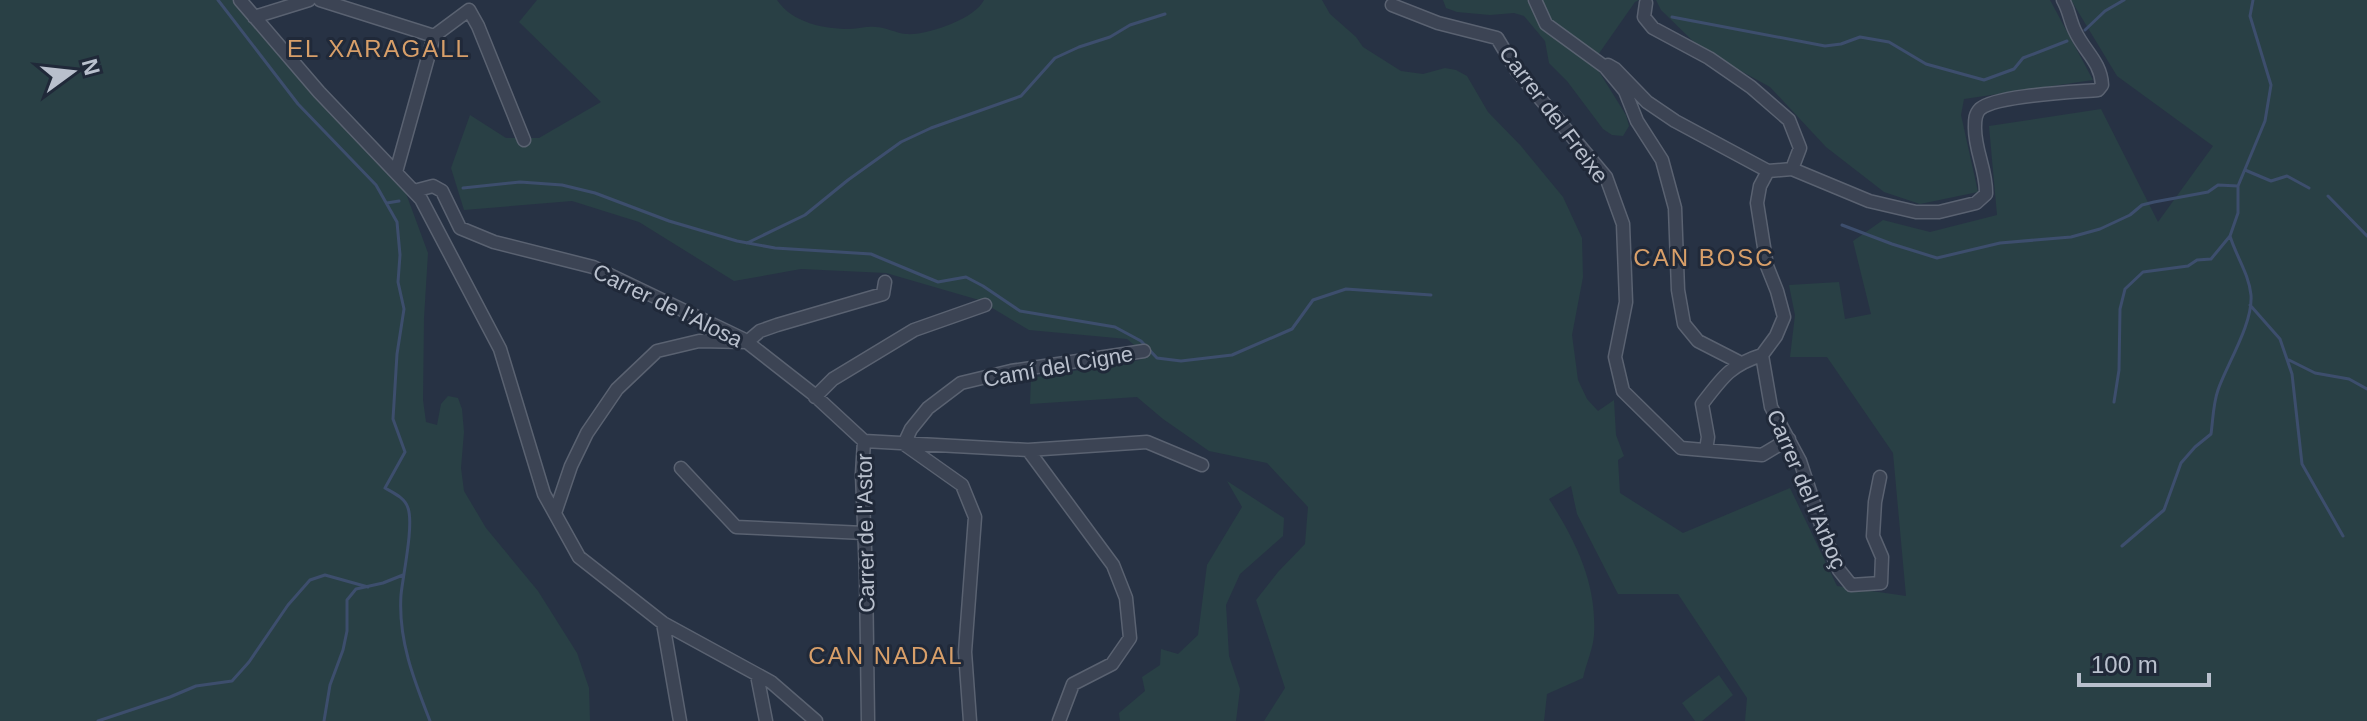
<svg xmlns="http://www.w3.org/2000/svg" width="2367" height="721" font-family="Arial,sans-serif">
<rect width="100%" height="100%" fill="#273244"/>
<path fill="#294045" d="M 0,0 L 234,0 L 404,188 L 428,253 L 424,318 L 423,400 L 426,422 L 437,425 L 441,404 L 448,396 L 458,398 L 462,409 L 464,432 L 461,468 L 464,491 L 486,528 L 538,591 L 577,653 L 589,688 L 590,721 L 0,721 Z
M 537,0 L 777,0 C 792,23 825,29 850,29 C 859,29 867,26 875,27 C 886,27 895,33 906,34 C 926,36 975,19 984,0 L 1322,0 L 1330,14 L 1356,37 L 1363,47 L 1401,71 L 1423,74 L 1445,68 L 1456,70 L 1467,76 L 1488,112 L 1521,146 L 1563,197 L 1582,238 L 1583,277 L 1572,335 L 1578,380 L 1587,399 L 1598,411 L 1614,400 L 1616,435 L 1624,456 L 1618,460 L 1620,493 L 1683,533 L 1790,488 L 1837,586 L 1906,596 L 1893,453 L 1827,357 L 1790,357 L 1795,315 L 1789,285 L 1839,282 L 1845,319 L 1871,314 L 1853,241 L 1883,220 L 1930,232 L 1997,215 L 1989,126 L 2101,109 L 2158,222 L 2213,146 L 2117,76 L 2071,0 L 2367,0 L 2367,721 L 1745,721 L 1747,698 L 1678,594 L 1618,594 L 1577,514 L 1571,486 L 1549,499 C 1576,542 1597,583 1594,635 C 1593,649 1586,664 1583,678 L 1547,694 L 1544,721 L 1264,721 L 1285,688 L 1256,600 L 1278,572 L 1305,544 L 1308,507 L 1267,463 L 1209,451 L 1163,419 L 1137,397 L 1030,404 L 1031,378 L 1140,360 L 1145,354 L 1127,339 L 1029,330 L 979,300 L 886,273 L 801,269 L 734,281 L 639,222 L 572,201 L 464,210 L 451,168 L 470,115 L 506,138 L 539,138 L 601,102 L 519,22 Z
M 1443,0 L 1639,0 L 1635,2 L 1593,62 L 1626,115 L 1629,126 L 1623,136 L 1612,135 L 1603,129 L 1567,81 L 1549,63 L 1545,41 L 1524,16 L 1514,13 L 1490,15 L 1457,12 L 1446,8 Z
M 1656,0 L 2050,0 L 2093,80 L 1964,99 L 1961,115 L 1978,192 L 1920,204 L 1884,192 L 1826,147 L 1770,87 L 1701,49 L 1661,10 Z
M 1227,481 L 1284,518 L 1283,536 L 1240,574 L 1226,605 L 1229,656 L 1240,689 L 1236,721 L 1120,721 L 1119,713 L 1145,691 L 1142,677 L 1160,665 L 1161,649 L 1178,654 L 1198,635 L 1207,565 L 1242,507 Z
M 1719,675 L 1733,695 L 1702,721 L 1695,721 L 1682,703 Z"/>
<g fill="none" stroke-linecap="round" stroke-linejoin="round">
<path stroke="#3d4e6d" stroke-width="3" d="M 218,0 L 298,104 L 376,185 L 397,222 L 400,255 L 398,282 L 404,309 L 397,354 L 393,419 L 405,452 L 385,488 C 394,493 405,498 408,508 C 414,525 403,575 401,595 C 398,640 414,680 430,721
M 1672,17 L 1825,46 L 1841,44 L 1860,37 L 1889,42 L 1926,64 L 1984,80 L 2014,69 L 2023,58 L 2067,41
M 2085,30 L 2105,11 L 2124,0
M 2245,170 L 2271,181 L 2287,176 L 2309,188
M 463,188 L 520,182 L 562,185 L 595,193 L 669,221 L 737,241 L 775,248 L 871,254 L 938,282 L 966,277 L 983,286 L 1020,311 L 1115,327 L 1141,341 L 1157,358 L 1181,361 L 1232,355 L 1292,329 L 1313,300 L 1346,289 L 1431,295
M 2328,196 L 2367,236
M 387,203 L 399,201
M 1842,225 L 1892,244 L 1937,258 L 2000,243 L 2071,237 L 2100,229 L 2130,215 L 2142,205 L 2154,202 L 2208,192 L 2218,185 L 2238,186
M 747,243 L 805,215 L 848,180 L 901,142 L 931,128 L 1021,96 L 1055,58 L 1079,47 L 1110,37 L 1130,25 L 1165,14
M 2250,305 L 2280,339 L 2292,374 L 2302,464 L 2343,536
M 2289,360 L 2315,373 L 2349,379 L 2367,389
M 2114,402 L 2119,370 L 2120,309 L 2125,289 L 2143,272 L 2188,266 L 2197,260 L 2211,259 L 2230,236
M 2122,546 L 2164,510 L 2181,463 L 2195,447 L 2211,434 C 2213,420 2213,404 2218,390 C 2227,364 2253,324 2251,295 C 2249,274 2236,256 2230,236 L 2238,213 L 2238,186 L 2265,121 L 2271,85 L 2250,16 L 2253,0
M 98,721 L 170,697 L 196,686 L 232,681 L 249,662 L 288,605 L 310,580 L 325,575 L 368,587
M 324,721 L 330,685 L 343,650 L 347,631 L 347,600 L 356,589 L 383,583 L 403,575"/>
<g stroke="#5a6271" stroke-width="15">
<path id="minor" d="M 240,0 L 319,92 L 421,199 L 500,349 L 544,494 L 579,557 L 663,623 L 771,682 L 816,721
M 320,0 L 434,36
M 1535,0 L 1546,24 L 1605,67 L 1625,91 L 1637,121 L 1662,160 L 1675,208 L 1678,290 L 1684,324 L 1698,341 L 1739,362
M 1646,3 L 1644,17 L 1653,28 L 1709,58 L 1751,87 L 1789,120 L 1800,148 L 1792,169
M 1392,5 L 1438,23 L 1497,38 L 1517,71 L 1606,177 L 1623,224 L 1626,302 L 1615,357 L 1623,391 L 1681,448 L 1762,455 L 1789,439
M 254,17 L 309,0
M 1605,67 L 1608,65 L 1615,69 L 1647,102 L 1675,121 L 1768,171 L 1792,169 L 1869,201 L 1916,212 L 1939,212 L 1976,203 L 1986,194 C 1987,171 1974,149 1975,126 C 1975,120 1975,114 1980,109 C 1996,95 2074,92 2098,90 L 2102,85 C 2101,62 2084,51 2075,31 C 2070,21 2069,10 2063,0
M 1768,171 L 1760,186 L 1757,203 L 1767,266 L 1777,291 L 1784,317 L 1776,336 L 1762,355 L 1771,407 L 1800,461 L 1825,537 L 1839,570 L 1851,585 L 1881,583 L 1882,557 L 1873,536 L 1875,502 L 1880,477
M 396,172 L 434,36 L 469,10 L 478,26 L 524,140
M 414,191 L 433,186 L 442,191 L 460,228 L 494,242 L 593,267 L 743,339 L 812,393 L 864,441 L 1028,450 L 1147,442 L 1202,465
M 815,397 L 833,379 L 914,330 L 985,305
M 864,441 L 862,474 L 866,574 L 868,721
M 1028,450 L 1113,565 L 1126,598 L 1130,638 L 1112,664 L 1073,684 L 1059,721
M 1706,450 L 1708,437 L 1702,404 C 1722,378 1730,365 1762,355
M 681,468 L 736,527 L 864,533
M 555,513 L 571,466 L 587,433 L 617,389 L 657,351 L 699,341 L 747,342 L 760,331 L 777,325 L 883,294 L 885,282
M 663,623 L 680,721
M 757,675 L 766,721
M 970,721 L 965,652 L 975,517 L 962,485 L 904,444 L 911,429 L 928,408 L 961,383 L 1011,371 L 1144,351"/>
</g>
<use href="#minor" stroke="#3c4454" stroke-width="12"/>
</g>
<g text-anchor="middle" stroke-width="6" stroke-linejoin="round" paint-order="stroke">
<g font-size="22" fill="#b9c0cd" stroke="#202939">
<text transform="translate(1554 114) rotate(53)" y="8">Carrer del Freixe</text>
<text transform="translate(668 305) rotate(26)" y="8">Carrer de l'Alosa</text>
<text transform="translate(1058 366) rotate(-10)" y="8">Camí del Cigne</text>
<text transform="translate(1807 489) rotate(67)" y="8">Carrer del l'Arboç</text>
<text transform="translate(865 533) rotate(-91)" y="8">Carrer de l'Astor</text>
</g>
<g font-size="24" letter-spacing="2" fill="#d89f69" stroke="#202939">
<text x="379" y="57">EL XARAGALL</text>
<text x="1704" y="266">CAN BOSC</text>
<text x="886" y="664">CAN NADAL</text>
</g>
</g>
<g transform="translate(72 72) rotate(75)" stroke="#202939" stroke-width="6" paint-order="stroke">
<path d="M0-6L14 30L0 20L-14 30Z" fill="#b9c0cd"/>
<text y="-12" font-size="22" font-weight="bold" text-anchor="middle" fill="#b9c0cd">N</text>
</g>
<path d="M2079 673v12h130v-12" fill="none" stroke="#b9c0cd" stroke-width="4"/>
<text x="2091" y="673" font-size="24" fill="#b9c0cd" stroke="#202939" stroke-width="6" paint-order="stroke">100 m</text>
</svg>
